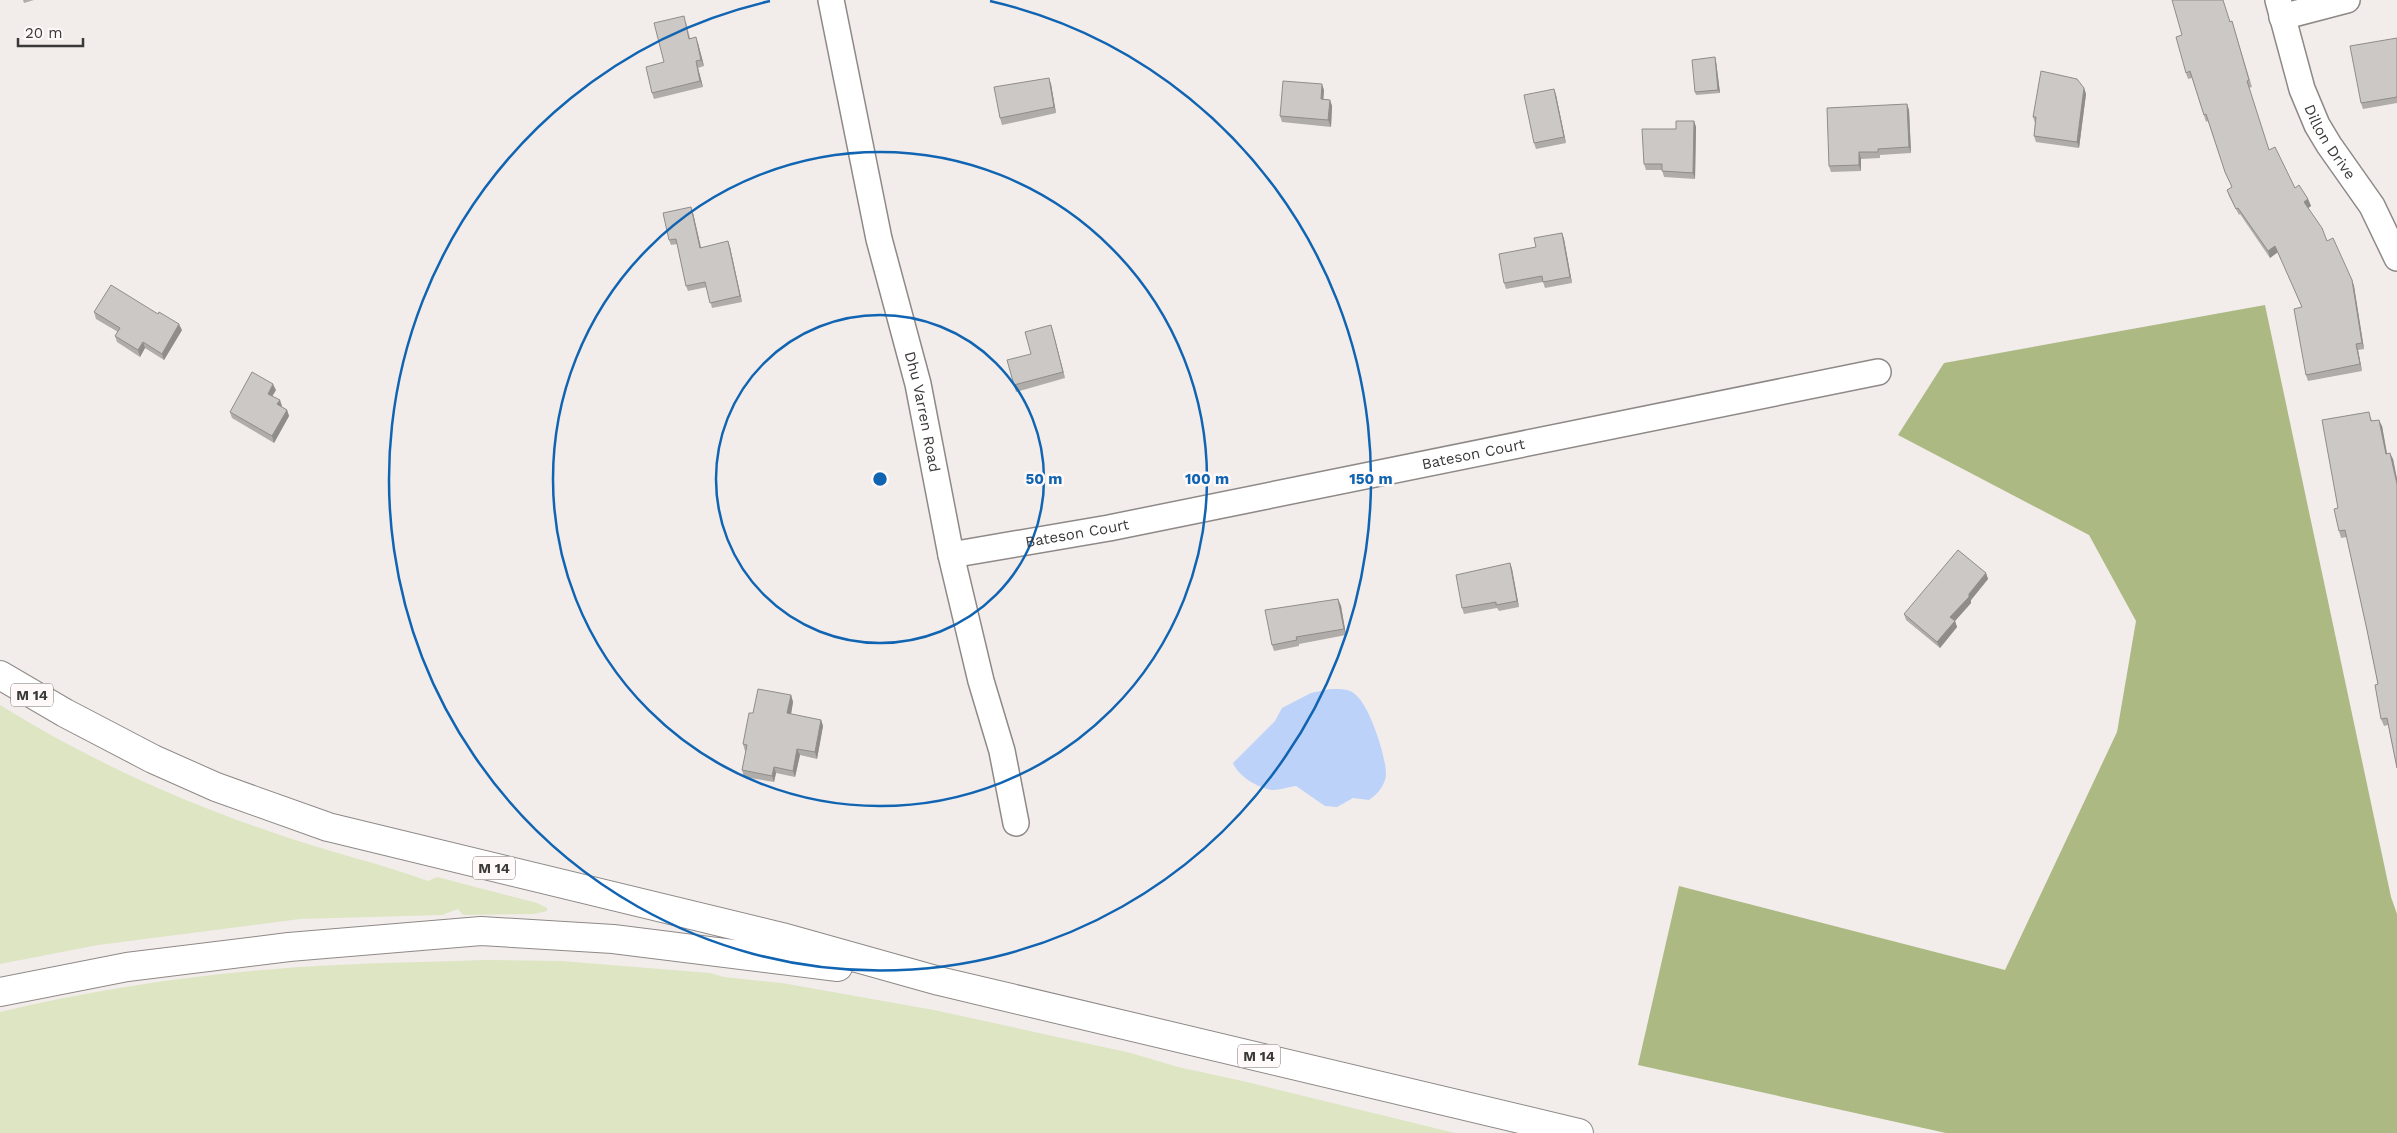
<svg xmlns="http://www.w3.org/2000/svg" width="2397" height="1133" font-family="'Work Sans',sans-serif">
<rect width="100%" height="100%" fill="#f2edeb"/>
<path fill="#dde5c3" d="M 0,705 C 90,761 186,804 286,837 C 333,853 382,864 428,881 L 437,877 L 537,903 L 547,908 L 547,911 L 534,914 L 463,915 L 458,909 L 442,915 L 300,919 L 98,945 L 0,964 Z
M 485,960 L 561,961 L 710,973 L 724,977 L 782,983 L 934,1010 L 1131,1053 L 1178,1067 L 1247,1082 L 1455,1133 L 0,1133 L 0,1012 C 109,986 226,970 338,965 C 387,962 436,962 485,960 Z"/>
<path fill="#acb983" d="M 2265,305 L 2391,897 L 2397,914 L 2397,1133 L 1946,1133 L 1638,1065 L 1679,886 L 2005,970 L 2117,732 L 2136,621 L 2089,535 L 1898,435 L 1944,363 Z"/>
<path fill="#bcd2f9" d="M 1330,689 C 1339,689 1349,688 1356,695 C 1370,707 1386,756 1386,774 C 1386,784 1377,795 1369,800 L 1353,798 L 1337,807 L 1325,806 L 1296,786 C 1288,787 1280,790 1272,790 C 1258,788 1238,776 1233,763 L 1275,721 L 1282,708 L 1311,693 Z"/>
<g fill="none" stroke-linecap="round" stroke-linejoin="round">
<g stroke="#8e8987" stroke-width="28">
<g id="minor">
<path id="s1" d="M 831,0 L 879,239 L 918,384 L 951,555 L 981,681 L 1002,751 L 1016,823"/>
<path id="s2" d="M 2278,0 L 2302,89 L 2317,125 L 2329,145 L 2372,206 L 2397,258"/>
<path d="M 2282,17 L 2347,0"/>
<path id="s3" d="M 951,555 L 1109,528 L 1878,372"/>
</g>
</g>
<g stroke="#8e8987" stroke-width="30">
<path id="motorway" d="M 0,675 L 65,713 L 153,759 L 216,787 L 328,827 L 782,937 L 939,981 L 1579,1133
M 0,992 L 127,967 L 289,947 L 481,931 L 613,939 L 838,967"/>
</g>
<use href="#minor" stroke="#fff" stroke-width="25"/>
<use href="#motorway" stroke="#fff" stroke-width="28"/>
</g>
<path fill="#afaca9" d="M 23,0 L 34,0 L 24,3 Z
M 2232,21 L 2252,87 L 2249,88 L 2269,150 L 2295,188 L 2308,199 L 2311,206 L 2308,208 L 2327,241 L 2352,280 L 2354,286 L 2364,349 L 2358,350 L 2362,371 L 2308,381 L 2306,375 L 2302,307 L 2278,252 L 2270,258 L 2240,214 L 2239,215 L 2229,196 L 2227,190 L 2232,187 L 2225,172 L 2208,121 L 2206,122 L 2192,78 L 2188,79 L 2186,73 L 2182,35 Z
M 686,22 L 690,38 L 698,43 L 704,66 L 698,68 L 703,87 L 654,99 L 652,93 L 664,62 Z
M 2397,38 L 2397,103 L 2363,109 L 2361,103 Z
M 1715,57 L 1716,61 L 1720,93 L 1696,95 L 1695,92 Z
M 1051,84 L 1056,113 L 1002,125 L 1000,118 Z
M 2084,88 L 2086,94 L 2079,148 L 2036,142 L 2034,136 L 2035,123 L 2033,117 Z
M 1554,89 L 1556,95 L 1566,143 L 1536,149 L 1534,143 Z
M 1324,90 L 1323,99 L 1330,100 L 1332,106 L 1331,127 L 1282,122 L 1280,116 Z
M 1907,104 L 1909,110 L 1911,153 L 1880,155 L 1880,158 L 1861,159 L 1861,171 L 1831,172 L 1829,166 Z
M 1694,121 L 1696,127 L 1695,179 L 1664,177 L 1662,170 L 1646,170 L 1644,164 L 1676,129 Z
M 693,213 L 701,247 L 730,247 L 742,302 L 712,308 L 707,287 L 688,291 L 686,286 L 677,244 L 671,245 L 669,240 Z
M 1562,233 L 1564,239 L 1572,283 L 1545,288 L 1543,282 L 1506,289 L 1504,283 L 1536,247 Z
M 94,312 L 182,330 L 164,360 L 145,348 L 140,357 L 117,342 L 115,336 L 118,332 L 96,319 Z
M 1051,325 L 1065,378 L 1016,392 L 1014,385 L 1031,354 Z
M 276,390 L 272,396 L 282,407 L 287,410 L 289,416 L 274,443 L 232,418 L 230,412 Z
M 2372,418 L 2372,421 L 2382,426 L 2387,453 L 2393,459 L 2397,479 L 2397,768 L 2388,725 L 2384,726 L 2381,719 L 2378,684 L 2367,630 L 2347,537 L 2341,538 L 2339,531 L 2338,508 Z
M 1510,563 L 1512,569 L 1519,607 L 1499,611 L 1497,608 L 1464,614 L 1462,608 Z
M 1986,573 L 1988,579 L 1971,600 L 1971,603 L 1955,621 L 1957,627 L 1940,648 L 1906,620 L 1904,614 Z
M 1338,599 L 1341,606 L 1346,635 L 1299,644 L 1299,646 L 1274,651 L 1272,645 Z
M 791,695 L 793,702 L 791,714 L 821,720 L 823,726 L 817,759 L 800,755 L 795,777 L 776,773 L 774,782 L 744,777 L 742,770 L 746,751 L 745,751 L 743,744 L 753,713 Z"/>
<path fill="#8f8c8a" d="M 696,37 L 698,43 L 704,66 L 701,60 Z
M 1715,57 L 1716,61 L 1720,93 L 1718,90 Z
M 696,61 L 698,68 L 703,87 L 700,81 Z
M 1049,78 L 1051,84 L 1056,113 L 1054,107 Z
M 1322,84 L 1324,90 L 1323,105 L 1321,99 Z
M 2084,88 L 2086,94 L 2079,148 L 2077,142 Z
M 1554,89 L 1556,95 L 1566,143 L 1564,137 Z
M 1330,100 L 1332,106 L 1331,127 L 1328,120 Z
M 1907,104 L 1909,110 L 1911,153 L 1909,147 Z
M 1694,121 L 1696,127 L 1695,179 L 1693,173 Z
M 1859,152 L 1861,159 L 1861,171 L 1859,165 Z
M 2308,199 L 2311,206 L 2307,209 L 2304,202 Z
M 691,207 L 693,213 L 702,253 L 700,248 Z
M 1562,233 L 1564,239 L 1572,283 L 1570,277 Z
M 728,241 L 730,247 L 742,302 L 740,296 Z
M 2275,246 L 2278,252 L 2270,258 L 2268,251 Z
M 2352,280 L 2354,286 L 2364,349 L 2362,343 Z
M 179,324 L 182,330 L 164,360 L 162,354 Z
M 1051,325 L 1053,331 L 1065,378 L 1063,372 Z
M 143,342 L 145,348 L 140,357 L 138,350 Z
M 2356,344 L 2358,350 L 2362,371 L 2360,364 Z
M 273,384 L 276,390 L 270,400 L 268,394 Z
M 280,400 L 282,406 L 280,410 L 277,404 Z
M 287,410 L 289,416 L 274,443 L 272,436 Z
M 2379,420 L 2382,426 L 2388,460 L 2386,454 Z
M 2390,453 L 2393,459 L 2397,479 L 2397,484 Z
M 1510,563 L 1512,569 L 1519,607 L 1517,601 Z
M 1986,573 L 1988,579 L 1971,600 L 1971,603 L 1955,621 L 1957,627 L 1940,648 L 1937,642 L 1950,617 Z
M 1338,599 L 1341,606 L 1346,635 L 1344,629 Z
M 791,695 L 793,702 L 790,720 L 787,713 Z
M 821,720 L 823,726 L 817,759 L 815,752 Z
M 797,749 L 800,755 L 795,777 L 793,771 Z
M 774,767 L 776,773 L 774,782 L 772,776 Z"/>
<path fill="#ccc8c5" stroke="#8f8c8a" d="M 2172,0 L 2223,0 L 2230,22 L 2232,21 L 2249,80 L 2247,81 L 2269,150 L 2275,147 L 2295,188 L 2299,185 L 2308,199 L 2304,202 L 2322,228 L 2327,241 L 2333,238 L 2352,280 L 2362,343 L 2356,344 L 2360,364 L 2306,375 L 2294,309 L 2302,307 L 2275,246 L 2268,251 L 2238,208 L 2236,209 L 2227,190 L 2232,187 L 2225,172 L 2206,114 L 2204,115 L 2190,71 L 2186,73 L 2176,37 L 2182,35 Z
M 684,16 L 689,39 L 696,37 L 701,60 L 696,61 L 700,81 L 652,93 L 646,67 L 664,62 L 654,23 Z
M 2397,38 L 2397,97 L 2361,103 L 2350,46 Z
M 1715,57 L 1718,90 L 1695,92 L 1692,60 Z
M 2041,71 L 2077,79 L 2084,88 L 2077,142 L 2034,136 L 2036,117 L 2033,117 Z
M 1049,78 L 1054,107 L 1000,118 L 994,87 Z
M 1283,81 L 1322,84 L 1321,99 L 1330,100 L 1328,120 L 1280,116 Z
M 1554,89 L 1564,137 L 1534,143 L 1524,95 Z
M 1907,104 L 1909,147 L 1878,149 L 1878,152 L 1859,152 L 1859,165 L 1829,166 L 1827,108 Z
M 1676,121 L 1694,121 L 1693,173 L 1662,171 L 1662,164 L 1644,164 L 1642,129 L 1676,129 Z
M 691,207 L 700,248 L 728,241 L 740,296 L 710,303 L 705,282 L 686,286 L 676,239 L 669,240 L 663,213 Z
M 1562,233 L 1570,277 L 1543,282 L 1542,276 L 1504,283 L 1499,254 L 1536,247 L 1534,238 Z
M 111,285 L 158,314 L 159,312 L 179,324 L 162,354 L 143,342 L 138,350 L 115,336 L 120,328 L 94,312 Z
M 1051,325 L 1063,372 L 1014,385 L 1007,360 L 1031,354 L 1025,332 Z
M 252,372 L 273,384 L 268,394 L 280,400 L 277,404 L 287,410 L 272,436 L 230,412 Z
M 2369,412 L 2371,421 L 2379,420 L 2386,454 L 2390,453 L 2397,484 L 2397,768 L 2387,718 L 2381,719 L 2375,685 L 2378,684 L 2367,630 L 2345,530 L 2339,531 L 2334,509 L 2338,508 L 2322,420 Z
M 1958,550 L 1986,573 L 1969,594 L 1969,597 L 1950,617 L 1955,621 L 1937,642 L 1904,614 Z
M 1510,563 L 1517,601 L 1496,605 L 1496,602 L 1462,608 L 1456,575 Z
M 1338,599 L 1344,629 L 1296,637 L 1297,640 L 1272,645 L 1265,610 Z
M 758,689 L 791,695 L 787,713 L 821,720 L 815,752 L 797,749 L 793,771 L 774,767 L 772,776 L 742,770 L 747,745 L 743,744 L 749,713 L 753,713 Z"/>
<g fill="none" stroke="#1064b2" stroke-width="2.5">
<circle cx="880" cy="479" r="164"/>
<circle cx="880" cy="479" r="327"/>
<path d="M990 1A491 491 0 1 1 770 1"/>
</g>
<g text-anchor="middle" stroke-width="5" stroke-linejoin="round" paint-order="stroke">
<g fill="#fffaf9" stroke="#767372" stroke-width="1">
<rect x="11" y="683.5" width="42" height="23" rx="4"/>
<rect x="473" y="856.5" width="42" height="23" rx="4"/>
<rect x="1238" y="1044.5" width="42" height="23" rx="4"/>
</g>
<g font-size="14" font-weight="bold" fill="#3b3938">
<text x="32" y="700">M 14</text>
<text x="494" y="873">M 14</text>
<text x="1259" y="1061">M 14</text>
</g>
<g font-size="15" fill="#3b3938" stroke="#fffaf9">
<text dy="5" stroke="none"><textPath href="#s2" startOffset="152">Dillon Drive</textPath></text>
<text dy="5" stroke="none"><textPath href="#s1" startOffset="422">Dhu Varren Road</textPath></text>
<text dy="5" stroke="none"><textPath href="#s3" startOffset="532">Bateson Court</textPath></text>
<text dy="5" stroke="none"><textPath href="#s3" startOffset="128">Bateson Court</textPath></text>
</g>
</g>
<circle cx="880" cy="479" r="8" fill="#1064b2" stroke="#fffaf9" stroke-width="2.5"/>
<g font-size="15" text-anchor="middle" font-weight="bold" fill="#1064b2" stroke="#fffaf9" stroke-width="5" stroke-linejoin="round" paint-order="stroke">
<text x="1044" y="484">50 m</text>
<text x="1207" y="484">100 m</text>
<text x="1371" y="484">150 m</text>
</g>
<path d="M18 38v8h65v-8" fill="none" stroke="#3b3938" stroke-width="2.5"/>
<text x="25" y="38" font-size="15" fill="#3b3938" stroke="#fffaf9" stroke-width="4" paint-order="stroke">20 m</text>
</svg>
